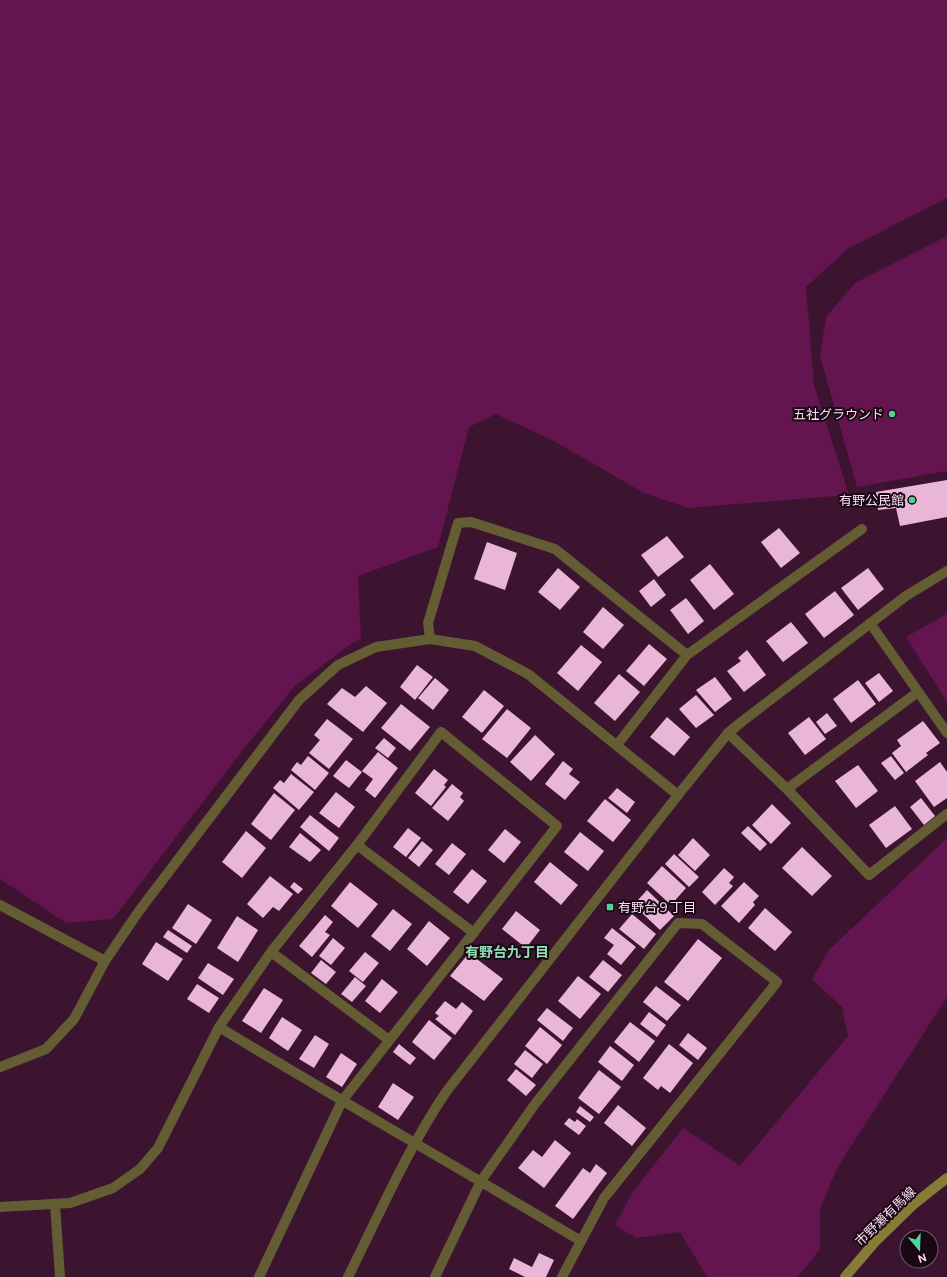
<svg xmlns="http://www.w3.org/2000/svg" width="947" height="1277" font-family="'DM Sans','Noto Sans JP',sans-serif">
<rect width="100%" height="100%" fill="#3c1430"/>
<path fill="#64144f" d="M 0,0 L 947,0 L 947,198 L 849,248 L 806,287 L 814,385 L 849,495 L 688,508 L 644,493 L 554,441 L 496,414 L 469,427 L 438,547 L 358,576 L 361,639 L 352,643 L 294,687 L 246,746 L 113,919 L 66,923 L 0,879 Z
M 947,236 L 947,471 L 857,487 L 820,356 L 826,317 L 855,283 Z
M 947,614 L 947,702 L 906,637 Z
M 947,838 L 947,997 L 837,1168 L 820,1209 L 820,1249 L 798,1277 L 707,1277 L 680,1232 L 636,1238 L 615,1225 L 632,1193 L 683,1128 L 740,1166 L 848,1036 L 842,1007 L 812,979 L 829,950 Z"/>
<path fill="#eab6d7" d="M 947,480 L 947,517 L 900,526 L 896,508 L 878,510 L 876,492 Z
M 779,528 L 800,553 L 781,568 L 761,542 Z
M 667,536 L 684,557 L 658,577 L 641,555 Z
M 487,542 L 517,553 L 505,590 L 474,579 Z
M 710,564 L 734,594 L 714,610 L 690,580 Z
M 558,568 L 580,587 L 560,610 L 538,592 Z
M 868,568 L 884,589 L 858,610 L 841,588 Z
M 654,579 L 666,595 L 651,607 L 639,591 Z
M 835,591 L 854,615 L 824,638 L 805,614 Z
M 686,598 L 704,621 L 688,634 L 670,610 Z
M 603,607 L 624,625 L 603,649 L 583,632 Z
M 791,622 L 808,643 L 783,662 L 766,641 Z
M 649,644 L 667,659 L 644,686 L 626,671 Z
M 581,645 L 602,662 L 578,691 L 557,673 Z
M 747,650 L 766,675 L 744,692 L 727,671 L 741,661 L 738,658 Z
M 417,665 L 433,677 L 415,700 L 400,687 Z
M 879,673 L 893,691 L 879,702 L 865,683 Z
M 619,674 L 640,692 L 615,721 L 594,703 Z
M 715,677 L 732,699 L 715,712 L 696,690 Z
M 435,678 L 449,690 L 433,710 L 418,698 Z
M 858,680 L 876,704 L 851,723 L 833,699 Z
M 366,686 L 387,703 L 363,732 L 327,704 L 342,688 L 355,697 Z
M 484,690 L 504,706 L 482,733 L 462,717 Z
M 696,695 L 714,715 L 696,728 L 679,709 Z
M 401,704 L 430,727 L 410,751 L 381,728 Z
M 507,709 L 531,728 L 507,758 L 482,739 Z
M 827,713 L 837,726 L 825,734 L 816,722 Z
M 667,717 L 690,737 L 674,756 L 650,737 Z
M 809,717 L 826,739 L 805,755 L 788,733 Z
M 327,719 L 353,739 L 329,769 L 309,753 L 320,740 L 314,735 Z
M 923,721 L 940,743 L 926,753 L 928,755 L 906,772 L 892,753 L 901,746 L 897,740 Z
M 535,735 L 555,754 L 531,781 L 510,762 Z
M 384,738 L 396,748 L 388,758 L 375,748 Z
M 378,752 L 398,768 L 375,798 L 365,790 L 373,779 L 362,771 Z
M 308,756 L 329,773 L 315,790 L 291,770 L 297,762 L 301,765 Z
M 891,756 L 904,773 L 895,780 L 881,763 Z
M 346,760 L 362,772 L 349,788 L 333,776 Z
M 563,761 L 573,769 L 569,774 L 580,782 L 565,800 L 545,784 Z
M 940,762 L 947,772 L 947,798 L 934,807 L 915,781 Z
M 858,765 L 878,791 L 856,808 L 835,781 Z
M 434,769 L 448,780 L 444,785 L 446,787 L 431,806 L 415,793 Z
M 291,774 L 314,792 L 299,810 L 273,788 L 280,780 L 284,783 Z
M 452,784 L 463,793 L 460,797 L 464,801 L 448,821 L 432,808 Z
M 617,788 L 635,802 L 627,813 L 608,798 Z
M 336,792 L 355,807 L 339,828 L 319,813 Z
M 274,793 L 295,810 L 271,840 L 251,824 Z
M 921,798 L 935,816 L 924,825 L 910,807 Z
M 605,799 L 631,820 L 613,842 L 587,821 Z
M 772,804 L 791,823 L 771,844 L 752,825 Z
M 895,806 L 912,829 L 886,848 L 869,825 Z
M 310,815 L 339,838 L 329,851 L 300,827 Z
M 748,826 L 767,844 L 760,851 L 741,833 Z
M 408,828 L 421,838 L 406,857 L 393,847 Z
M 505,829 L 521,842 L 504,863 L 488,850 Z
M 246,831 L 266,848 L 242,878 L 222,862 Z
M 580,832 L 604,851 L 588,871 L 564,852 Z
M 300,833 L 321,850 L 310,862 L 289,847 Z
M 693,838 L 710,855 L 695,871 L 678,855 Z
M 422,841 L 433,850 L 419,867 L 408,858 Z
M 452,843 L 466,854 L 449,875 L 435,864 Z
M 802,847 L 832,876 L 812,896 L 782,868 Z
M 674,854 L 699,877 L 689,887 L 665,864 Z
M 550,862 L 578,885 L 561,905 L 534,882 Z
M 662,866 L 686,888 L 671,905 L 647,883 Z
M 724,868 L 734,877 L 729,883 L 733,886 L 715,905 L 702,892 Z
M 472,869 L 487,881 L 468,904 L 453,892 Z
M 270,876 L 293,894 L 279,911 L 273,907 L 263,918 L 247,904 Z
M 294,882 L 303,889 L 298,894 L 290,887 Z
M 350,882 L 378,904 L 358,928 L 331,906 Z
M 744,882 L 759,896 L 753,902 L 755,905 L 739,923 L 721,906 Z
M 647,890 L 674,916 L 660,930 L 642,913 L 647,908 L 638,900 Z
M 188,904 L 212,920 L 196,944 L 172,928 Z
M 765,908 L 792,932 L 775,951 L 748,928 Z
M 393,909 L 412,924 L 390,951 L 371,936 Z
M 516,911 L 540,930 L 526,948 L 502,929 Z
M 632,914 L 656,934 L 644,949 L 619,929 Z
M 325,915 L 333,922 L 325,932 L 330,935 L 312,957 L 299,946 Z
M 237,916 L 258,930 L 238,962 L 217,948 Z
M 429,921 L 450,938 L 427,966 L 407,949 Z
M 612,928 L 636,947 L 621,965 L 607,954 L 614,945 L 604,938 Z
M 168,930 L 192,946 L 187,953 L 163,937 Z
M 333,938 L 345,948 L 331,965 L 319,956 Z
M 698,939 L 722,958 L 688,1001 L 664,982 Z
M 156,942 L 183,959 L 168,981 L 142,964 Z
M 365,952 L 379,963 L 363,982 L 349,971 Z
M 469,953 L 503,979 L 484,1001 L 450,976 Z
M 321,960 L 336,972 L 326,984 L 311,973 Z
M 603,960 L 622,975 L 608,992 L 589,977 Z
M 208,963 L 234,979 L 223,995 L 198,978 Z
M 578,976 L 601,994 L 580,1019 L 558,1001 Z
M 355,977 L 366,986 L 352,1002 L 341,994 Z
M 382,979 L 398,992 L 380,1013 L 365,1001 Z
M 197,984 L 219,998 L 209,1013 L 187,999 Z
M 656,986 L 681,1005 L 667,1021 L 643,1002 Z
M 264,988 L 283,1000 L 261,1033 L 242,1021 Z
M 445,1001 L 456,1009 L 462,1002 L 473,1011 L 455,1035 L 435,1019 L 439,1016 L 435,1013 Z
M 547,1008 L 573,1028 L 563,1041 L 537,1020 Z
M 649,1012 L 666,1025 L 657,1037 L 640,1024 Z
M 282,1017 L 302,1030 L 288,1051 L 269,1038 Z
M 429,1020 L 452,1038 L 434,1060 L 412,1042 Z
M 630,1022 L 655,1041 L 639,1062 L 614,1042 Z
M 540,1027 L 562,1045 L 547,1064 L 525,1046 Z
M 688,1033 L 707,1048 L 698,1060 L 679,1045 Z
M 315,1035 L 329,1044 L 314,1068 L 299,1059 Z
M 399,1044 L 416,1058 L 410,1065 L 393,1052 Z
M 669,1044 L 693,1063 L 670,1093 L 661,1086 L 658,1090 L 643,1078 Z
M 610,1046 L 634,1065 L 622,1081 L 598,1062 Z
M 525,1050 L 543,1064 L 532,1078 L 514,1064 Z
M 341,1053 L 357,1064 L 342,1087 L 326,1077 Z
M 516,1069 L 536,1085 L 526,1096 L 507,1080 Z
M 599,1070 L 621,1087 L 599,1114 L 578,1098 Z
M 393,1083 L 414,1097 L 398,1120 L 378,1107 Z
M 618,1105 L 646,1128 L 632,1146 L 604,1123 Z
M 580,1106 L 594,1117 L 590,1122 L 576,1112 Z
M 569,1118 L 575,1122 L 577,1119 L 586,1126 L 579,1135 L 564,1124 Z
M 555,1140 L 571,1153 L 544,1188 L 518,1168 L 533,1150 L 542,1157 Z
M 596,1164 L 607,1173 L 573,1219 L 555,1206 L 583,1168 L 590,1173 Z
M 539,1253 L 554,1260 L 546,1277 L 525,1277 L 509,1269 L 514,1258 L 532,1267 Z"/>
<g fill="none" stroke-linecap="round" stroke-linejoin="round">
<path stroke="#645d34" stroke-width="10" d="M 870,623 L 947,733
M 430,639 L 428,623 L 458,523 L 471,522 L 555,549 L 687,655
M 728,733 L 787,789 L 869,875 L 947,814
M 617,745 L 687,655 L 862,529
M 787,789 L 918,692
M 357,845 L 474,933
M 0,905 L 105,961
M 271,952 L 389,1040
M 219,1027 C 339,1100 461,1169 581,1241
M 0,1067 L 46,1049 L 74,1019 L 105,961 L 139,911 L 299,700 L 338,665 L 376,647 L 430,639 L 475,646 L 528,674 L 678,795
M 55,1204 L 60,1277
M 0,1207 L 70,1203 L 113,1188 L 140,1169 L 158,1148 L 219,1027 L 271,952 L 357,845 L 441,732 L 557,826 L 342,1101 L 259,1277
M 435,1277 L 481,1181 L 535,1104 L 678,923 L 702,924 L 777,982 L 604,1198 L 562,1277"/>
<path stroke="#645d34" stroke-width="10" d="M 348,1277 C 379,1215 407,1150 446,1092 L 678,795 L 728,733 L 744,720 L 906,596 L 947,571"/>
<path stroke="#877c36" stroke-width="10" d="M 845,1277 L 875,1242 L 914,1204 L 947,1178"/>
</g>
<g fill="#4fd398" stroke="#190813" stroke-width="1.5">
<circle cx="892" cy="414" r="4"/>
<circle cx="912" cy="500" r="4"/>
<rect x="606" y="903" width="8" height="8" rx="2"/>
</g>
<g text-anchor="middle" stroke-width="4" stroke-linejoin="round" paint-order="stroke">
<g font-size="13" fill="#fadff0" stroke="#190813" text-anchor="end">
<text x="884" y="419">五社グラウンド</text>
<text x="904" y="505">有野公民館</text>
<text x="618" y="912" text-anchor="start">有野台９丁目</text>
</g>
<g font-size="13" fill="#fadff0" stroke="#190813">
<text transform="translate(885 1216) rotate(-44)" y="5">市野瀬有馬線</text>
</g>
<g font-size="14" font-weight="bold" fill="#8edfb5" stroke="#190813">
<text x="507" y="957">有野台九丁目</text>
</g>
</g>
<g transform="translate(919 1249) rotate(161)"><circle r="19" fill="#190813" stroke="#735e6b"/>
<path d="M0-3L7 15L0 10L-7 15Z" fill="#4fd398"/>
<text y="-6" font-size="11" font-weight="bold" text-anchor="middle" fill="#fadff0">N</text>
</g>
</svg>
